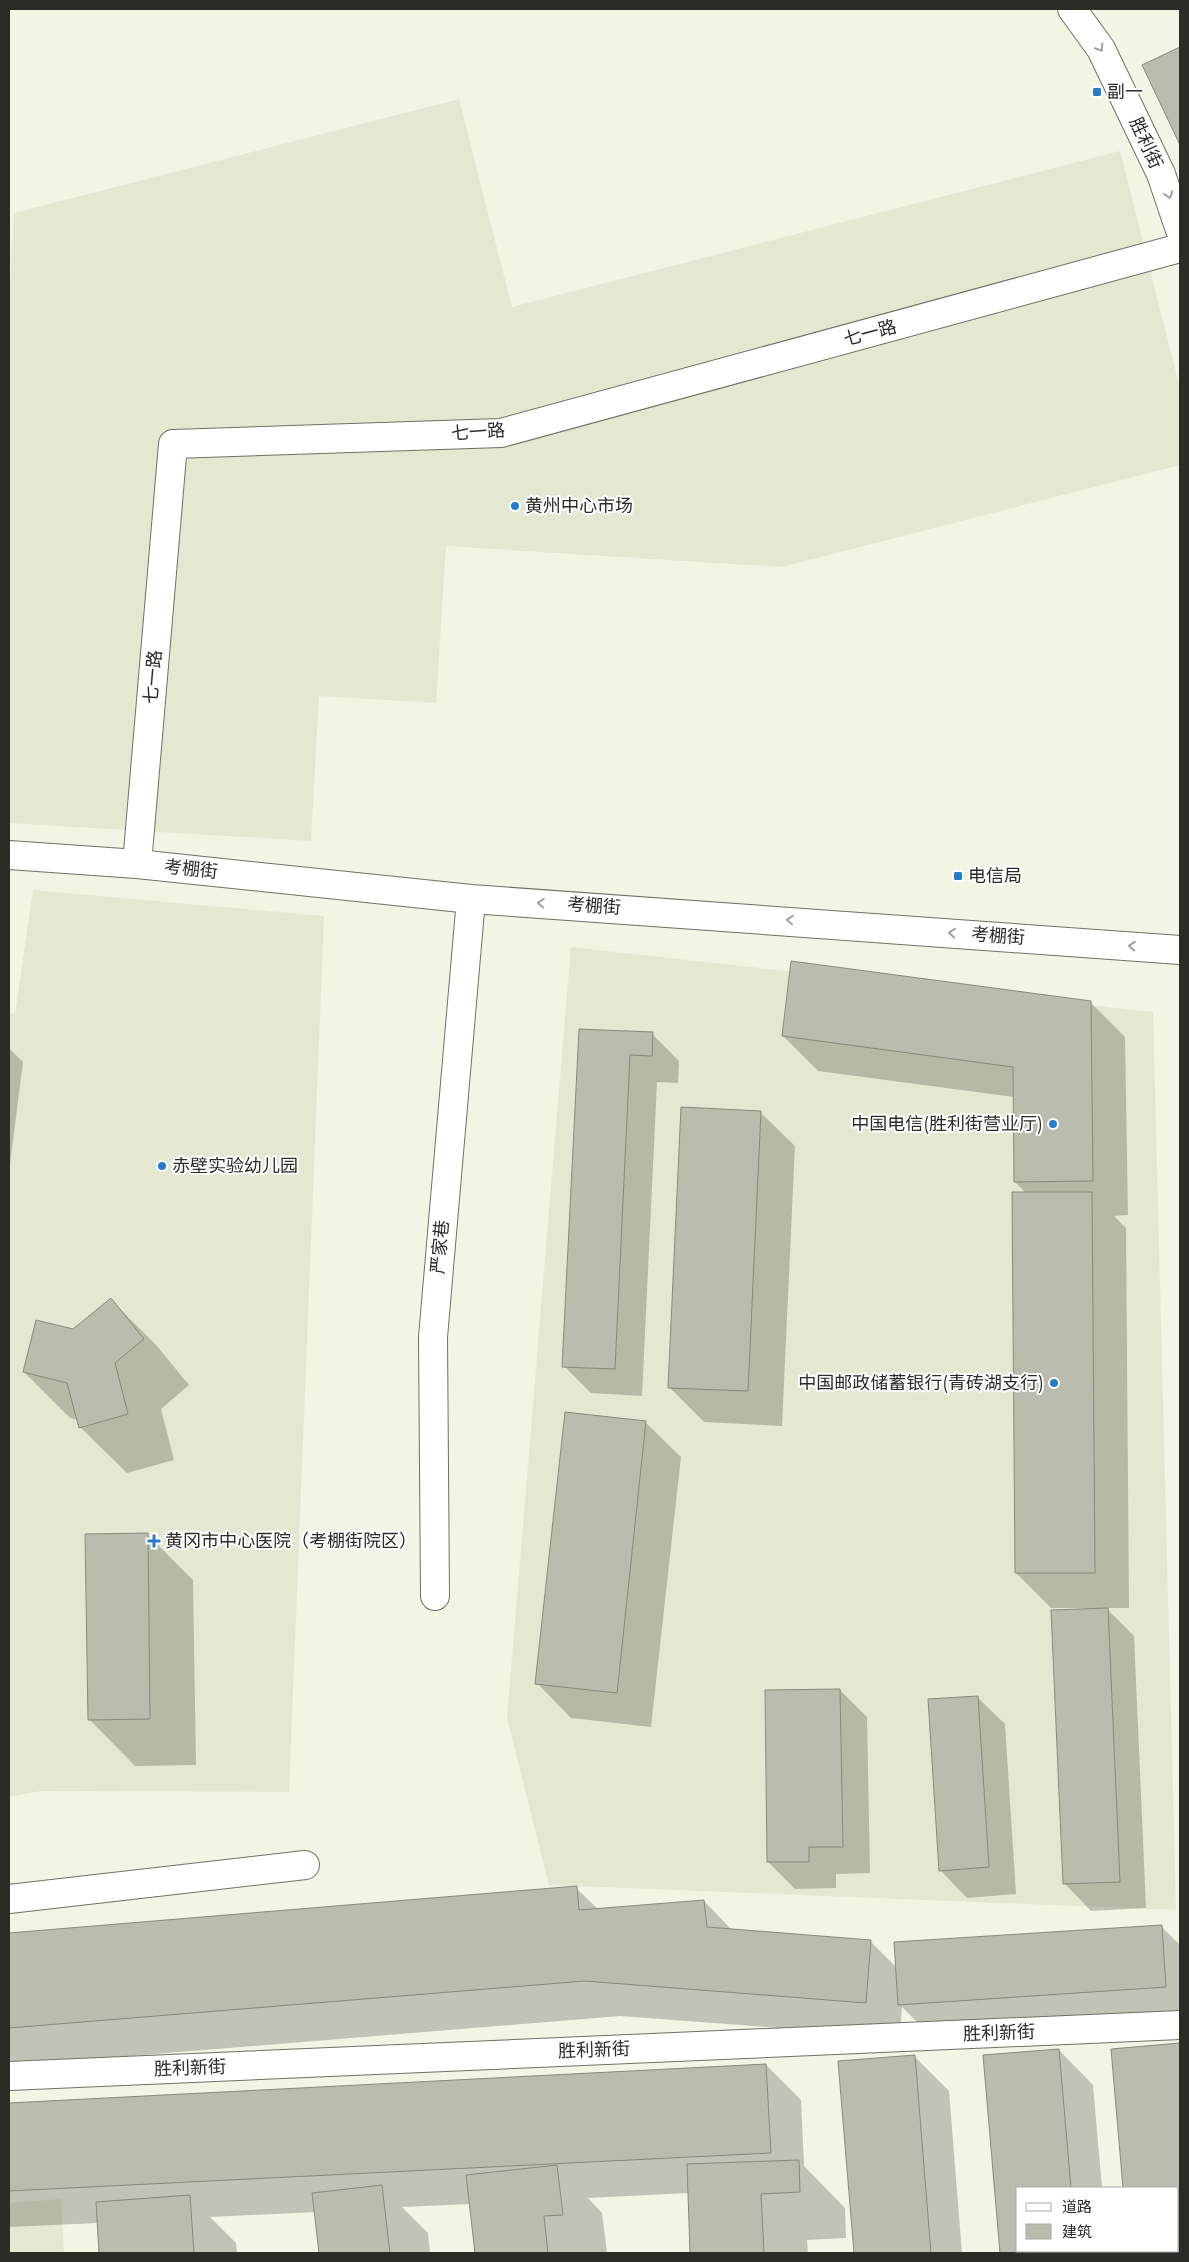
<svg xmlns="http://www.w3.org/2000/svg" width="1189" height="2262" font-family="Montserrat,'Noto Sans SC',sans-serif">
<rect width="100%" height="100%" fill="#f2f4e4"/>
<path fill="#e5e8d1" d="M 459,99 L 512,307 L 1120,151 L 1180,388 L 1180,465 L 782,567 L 446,546 L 436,703 L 319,696 L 311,841 L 9,823 L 9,304 L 14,213 Z
M 33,890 L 324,916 L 289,1792 L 41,1791 L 9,1797 L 9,1013 L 15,1014 Z
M 571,947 L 1153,1012 L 1176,1910 L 549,1885 L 507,1717 Z
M 61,2199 L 64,2253 L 9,2253 L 9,2203 Z"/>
<path fill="#0003" d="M 1180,48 L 1180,142 L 1144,65 Z
M 1090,1002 L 1125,1037 L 1128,1215 L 1114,1216 L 1126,1228 L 1129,1608 L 1106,1608 L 1134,1636 L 1146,1908 L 1091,1911 L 1064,1883 L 1093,1608 L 1051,1608 L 1016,1573 L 1027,1194 L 1015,1182 L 1014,1097 L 818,1071 L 783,1036 Z
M 580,1030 L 652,1034 L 679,1061 L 678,1083 L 657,1082 L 642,1396 L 591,1393 L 564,1366 Z
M 9,1048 L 23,1062 L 9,1172 Z
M 760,1112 L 795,1146 L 782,1426 L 704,1422 L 670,1388 Z
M 111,1300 L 157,1346 L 189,1385 L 161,1409 L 174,1460 L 127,1473 L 80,1427 L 78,1420 L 70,1418 L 24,1372 Z
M 646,1423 L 681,1457 L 651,1727 L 571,1718 L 537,1683 Z
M 147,1534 L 193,1580 L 196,1765 L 135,1766 L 89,1719 Z
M 840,1690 L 867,1717 L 870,1873 L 836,1874 L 836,1888 L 795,1889 L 768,1862 Z
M 977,1697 L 1005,1724 L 1016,1894 L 967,1898 L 940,1870 Z
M 576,1888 L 599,1910 L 704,1901 L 732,1930 L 870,1941 L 897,1968 L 1161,1926 L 1180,1945 L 1180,2014 L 927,2032 L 902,2007 L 900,2037 L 620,2016 L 9,2066 L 9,1934 Z
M 1180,2044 L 1180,2253 L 1129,2253 L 1129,2251 L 1178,2251 L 1178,2188 L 1124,2188 L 1112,2050 Z
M 1059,2050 L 1093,2085 L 1102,2188 L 1018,2188 L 1018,2251 L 1107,2251 L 1107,2253 L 1001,2253 L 985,2056 Z
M 914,2056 L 949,2091 L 962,2253 L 855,2253 L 839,2062 Z
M 766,2065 L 801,2100 L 804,2166 L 845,2208 L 846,2238 L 807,2240 L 808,2253 L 692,2253 L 689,2193 L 588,2198 L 602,2213 L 607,2253 L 477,2253 L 471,2204 L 402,2207 L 428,2233 L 430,2253 L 320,2253 L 316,2212 L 210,2217 L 236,2243 L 237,2253 L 100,2253 L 98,2223 L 9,2227 L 9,2104 Z"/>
<path fill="#babcad" stroke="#888a7b" d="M 1180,47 L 1180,145 L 1142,65 Z
M 791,961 L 1091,1001 L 1093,1181 L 1014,1182 L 1013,1067 L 782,1036 Z
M 579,1029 L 653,1032 L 652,1056 L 630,1055 L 615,1369 L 562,1367 Z
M 681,1107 L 761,1111 L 748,1391 L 668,1388 Z
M 1012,1192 L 1092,1192 L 1095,1573 L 1015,1573 Z
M 111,1298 L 144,1339 L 115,1363 L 128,1414 L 79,1428 L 67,1383 L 23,1372 L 36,1320 L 73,1329 Z
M 565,1412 L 646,1421 L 617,1693 L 535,1684 Z
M 148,1533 L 150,1719 L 88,1720 L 85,1534 Z
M 1108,1608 L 1120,1882 L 1063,1884 L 1051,1610 Z
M 840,1689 L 843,1847 L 809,1847 L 809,1862 L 767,1862 L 765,1690 Z
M 978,1696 L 989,1867 L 939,1871 L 928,1699 Z
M 577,1886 L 579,1910 L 704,1900 L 707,1927 L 871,1940 L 866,2003 L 585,1981 L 9,2028 L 9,1933 Z
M 1162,1925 L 1166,1987 L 898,2005 L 894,1942 Z
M 1180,2043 L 1180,2253 L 1128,2253 L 1128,2251 L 1178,2251 L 1178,2188 L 1123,2188 L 1111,2049 Z
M 1059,2049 L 1071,2188 L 1018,2188 L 1018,2251 L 1076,2251 L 1076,2253 L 1000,2253 L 983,2055 Z
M 915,2055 L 931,2253 L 854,2253 L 838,2061 Z
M 766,2064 L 771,2153 L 9,2191 L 9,2103 Z
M 799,2160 L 800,2192 L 761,2194 L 764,2253 L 690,2253 L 687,2164 Z
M 557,2165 L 563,2215 L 544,2216 L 548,2253 L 475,2253 L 466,2175 Z
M 382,2185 L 390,2253 L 319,2253 L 312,2193 Z
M 190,2195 L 194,2253 L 99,2253 L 96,2202 Z"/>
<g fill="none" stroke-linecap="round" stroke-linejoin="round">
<g stroke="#6f7162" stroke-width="30">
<path id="minor" d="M 1072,9 L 1101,49 L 1161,174 L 1180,230
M 9,855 L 137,864 L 471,899 L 1180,950
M 137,864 L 173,444 L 501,433 L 1180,248
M 435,1596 L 433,1337 L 471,899
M 9,1899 L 305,1865
M 9,2076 L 1180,2025"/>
</g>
<use href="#minor" stroke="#fff" stroke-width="28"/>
</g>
<defs><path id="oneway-chevron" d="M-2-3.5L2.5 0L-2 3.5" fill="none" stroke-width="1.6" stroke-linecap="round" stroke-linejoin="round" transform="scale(1.25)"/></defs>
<g stroke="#a0a09d">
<use href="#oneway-chevron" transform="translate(1100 48) rotate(58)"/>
<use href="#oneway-chevron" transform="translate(1169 195) rotate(72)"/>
<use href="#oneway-chevron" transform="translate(541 903) rotate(-176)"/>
<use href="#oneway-chevron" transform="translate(790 920) rotate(-176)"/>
<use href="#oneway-chevron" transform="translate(952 933) rotate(-176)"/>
<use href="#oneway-chevron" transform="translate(1132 946) rotate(-176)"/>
</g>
<g fill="#277dcb" stroke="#fff" stroke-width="2">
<rect x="1092" y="87" width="10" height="10" rx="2.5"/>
<circle cx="515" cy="506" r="5"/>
<rect x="953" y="871" width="10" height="10" rx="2.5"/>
<circle cx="1053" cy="1124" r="5"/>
<circle cx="162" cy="1166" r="5"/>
<circle cx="1054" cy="1383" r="5"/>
<path d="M151.5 1533.5h5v5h5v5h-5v5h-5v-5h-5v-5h5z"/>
</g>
<g text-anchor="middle" stroke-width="4" stroke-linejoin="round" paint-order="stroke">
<g font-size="18" fill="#2b2c26" stroke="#fff" text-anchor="start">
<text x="1107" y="98">副一</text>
<text x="525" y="512">黄州中心市场</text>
<text x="968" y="882">电信局</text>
<text x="1043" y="1130" text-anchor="end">中国电信(胜利街营业厅)</text>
<text x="172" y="1172">赤壁实验幼儿园</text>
<text x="1044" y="1389" text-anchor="end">中国邮政储蓄银行(青砖湖支行)</text>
<text x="165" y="1547">黄冈市中心医院（考棚街院区）</text>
</g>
<g font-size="18" fill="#2b2c26" stroke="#fff">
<text transform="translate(1146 143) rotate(65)" y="6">胜利街</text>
<text transform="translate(870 333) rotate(-15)" y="6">七一路</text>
<text transform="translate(478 432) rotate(-4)" y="6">七一路</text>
<text transform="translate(153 677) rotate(-85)" y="6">七一路</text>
<text transform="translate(191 869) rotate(6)" y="6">考棚街</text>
<text transform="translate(594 906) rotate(4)" y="6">考棚街</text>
<text transform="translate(998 936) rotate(4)" y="6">考棚街</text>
<text transform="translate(440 1247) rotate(-85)" y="6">严家巷</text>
<text transform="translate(999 2033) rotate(-2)" y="6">胜利新街</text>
<text transform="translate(594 2050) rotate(-2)" y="6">胜利新街</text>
<text transform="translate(190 2068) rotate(-2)" y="6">胜利新街</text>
</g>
</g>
<rect width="1189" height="2262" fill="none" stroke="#2b2c26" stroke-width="20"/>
<rect x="1016" y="2187" width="162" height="65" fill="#ffffff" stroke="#aaaba8"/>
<rect x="1026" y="2203" width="25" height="8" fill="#ffffff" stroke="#aaaba8"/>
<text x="1062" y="2212" font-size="15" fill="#2b2c26">道路</text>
<rect x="1026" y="2224" width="25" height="15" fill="#babcad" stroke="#aaaba8"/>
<text x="1062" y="2237" font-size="15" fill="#2b2c26">建筑</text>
</svg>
